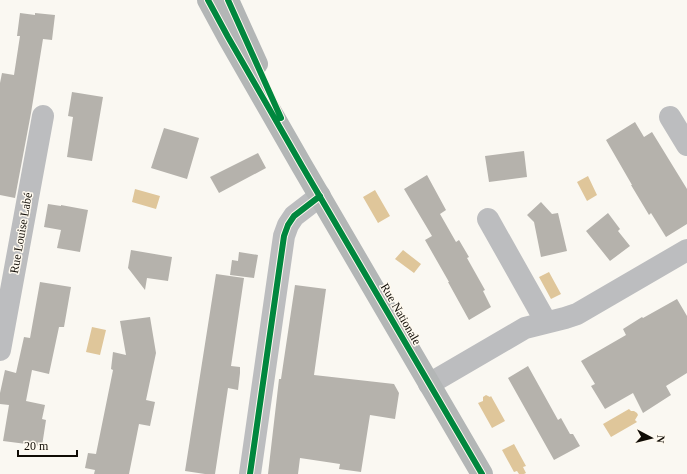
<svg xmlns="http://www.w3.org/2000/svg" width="687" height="474" font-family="'Times New Roman',serif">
<rect width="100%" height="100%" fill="#faf8f2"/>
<path fill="#dfc69a" d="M 588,176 L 597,195 L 587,201 L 577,182 Z
M 135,189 L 160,196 L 156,209 L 132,202 Z
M 375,190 L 390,216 L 378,223 L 363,197 Z
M 403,250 L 421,264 L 414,273 L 395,259 Z
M 549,272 L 561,294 L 551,299 L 539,277 Z
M 92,327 L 106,330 L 100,355 L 86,352 Z
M 486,395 L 490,397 L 491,396 L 505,421 L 492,428 L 478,403 L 483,401 L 483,397 Z
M 629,409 L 631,411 L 634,411 L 637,413 L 638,415 L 635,420 L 637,422 L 611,437 L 603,424 Z
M 514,444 L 526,466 L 523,467 L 526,473 L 524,474 L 519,474 L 517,471 L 514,472 L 502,450 Z"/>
<path fill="#b5b2ac" d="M 20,13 L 35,15 L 35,13 L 55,15 L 52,40 L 43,39 L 31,113 L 15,198 L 0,195 L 0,83 L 2,73 L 14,75 L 20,36 L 17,36 Z
M 72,92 L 103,97 L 92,161 L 67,157 L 73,117 L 68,116 Z
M 635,122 L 644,137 L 652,132 L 687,189 L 687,224 L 666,237 L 651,213 L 649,215 L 631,185 L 632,185 L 606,140 Z
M 164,128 L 199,138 L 187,179 L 151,168 Z
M 524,151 L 527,177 L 489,182 L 485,156 Z
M 258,153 L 266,168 L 219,193 L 210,177 Z
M 427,175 L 446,210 L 440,214 L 456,242 L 459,240 L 469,257 L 467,258 L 485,290 L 483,291 L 491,307 L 469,320 L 448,282 L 449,282 L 425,240 L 432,236 L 404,189 Z
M 541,202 L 552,214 L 558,213 L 567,251 L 541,257 L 534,222 L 527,215 Z
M 48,204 L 61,206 L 61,205 L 88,210 L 80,252 L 57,248 L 61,230 L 44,227 Z
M 608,213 L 620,229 L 618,231 L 630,246 L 610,261 L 586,231 Z
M 131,250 L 172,257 L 168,281 L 147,278 L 145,290 L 128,268 Z
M 239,252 L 258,255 L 254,278 L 230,275 L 232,260 L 238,261 Z
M 216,274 L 244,278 L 231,366 L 240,367 L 240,373 L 238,390 L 228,388 L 215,474 L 205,474 L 185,471 Z
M 40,282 L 71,287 L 64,327 L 59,327 L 49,374 L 32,370 L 26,401 L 45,405 L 42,419 L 46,420 L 42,446 L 3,441 L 9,405 L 0,404 L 0,393 L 5,370 L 16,373 L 24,337 L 30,338 Z
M 295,285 L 326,289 L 314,375 L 394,384 L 399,393 L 395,419 L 370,415 L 361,472 L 339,469 L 340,464 L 300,458 L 298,474 L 268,474 L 279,379 L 281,379 Z
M 677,299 L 687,316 L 687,373 L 666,386 L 671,395 L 643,413 L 633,393 L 605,409 L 591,386 L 595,384 L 581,361 L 626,335 L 623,329 L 642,317 L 643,318 Z
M 150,317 L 156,353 L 146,400 L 155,402 L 150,426 L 139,424 L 129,474 L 94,474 L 95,470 L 85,468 L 88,453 L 96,454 L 113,370 L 111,369 L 113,352 L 126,355 L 120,321 Z
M 528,366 L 558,420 L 561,418 L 570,434 L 573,434 L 580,446 L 554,460 L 508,378 Z"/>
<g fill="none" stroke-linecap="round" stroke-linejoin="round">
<path stroke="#bcbdbf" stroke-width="22" d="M 670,117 L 687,145
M 488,219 L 546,322
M 0,350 L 43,116
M 429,384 L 525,328 L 565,318 L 577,314 L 687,250
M 250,474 L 284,236 L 288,225 L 294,216 L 320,196"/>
<path stroke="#b3b6b6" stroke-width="22" d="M 208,0 L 228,37 L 302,166 L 482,474
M 228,0 L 257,64"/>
<g stroke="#fef9ef" stroke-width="8">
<path id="cycleway" d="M 208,0 L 228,37 L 302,166 L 482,474
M 228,0 L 281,118
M 250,474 L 284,236 L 288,225 L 294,216 L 320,196"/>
</g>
<use href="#cycleway" stroke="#00873e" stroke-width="6"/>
</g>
<g text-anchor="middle" stroke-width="3" stroke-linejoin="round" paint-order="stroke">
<g font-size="12" fill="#100c05" stroke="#fef9ef">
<text transform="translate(21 233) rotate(-80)" y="4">Rue Louise Labé</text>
<text transform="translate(401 314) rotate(60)" y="4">Rue Nationale</text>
</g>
</g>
<g transform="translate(651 438) rotate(97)" stroke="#fef9ef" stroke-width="3" paint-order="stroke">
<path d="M0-3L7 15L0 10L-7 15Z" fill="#100c05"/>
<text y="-6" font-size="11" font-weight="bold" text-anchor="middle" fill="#100c05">N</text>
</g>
<path d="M18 450v6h59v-6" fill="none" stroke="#100c05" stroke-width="2"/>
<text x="24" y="450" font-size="12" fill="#100c05" stroke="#fef9ef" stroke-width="3" paint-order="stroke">20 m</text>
</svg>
